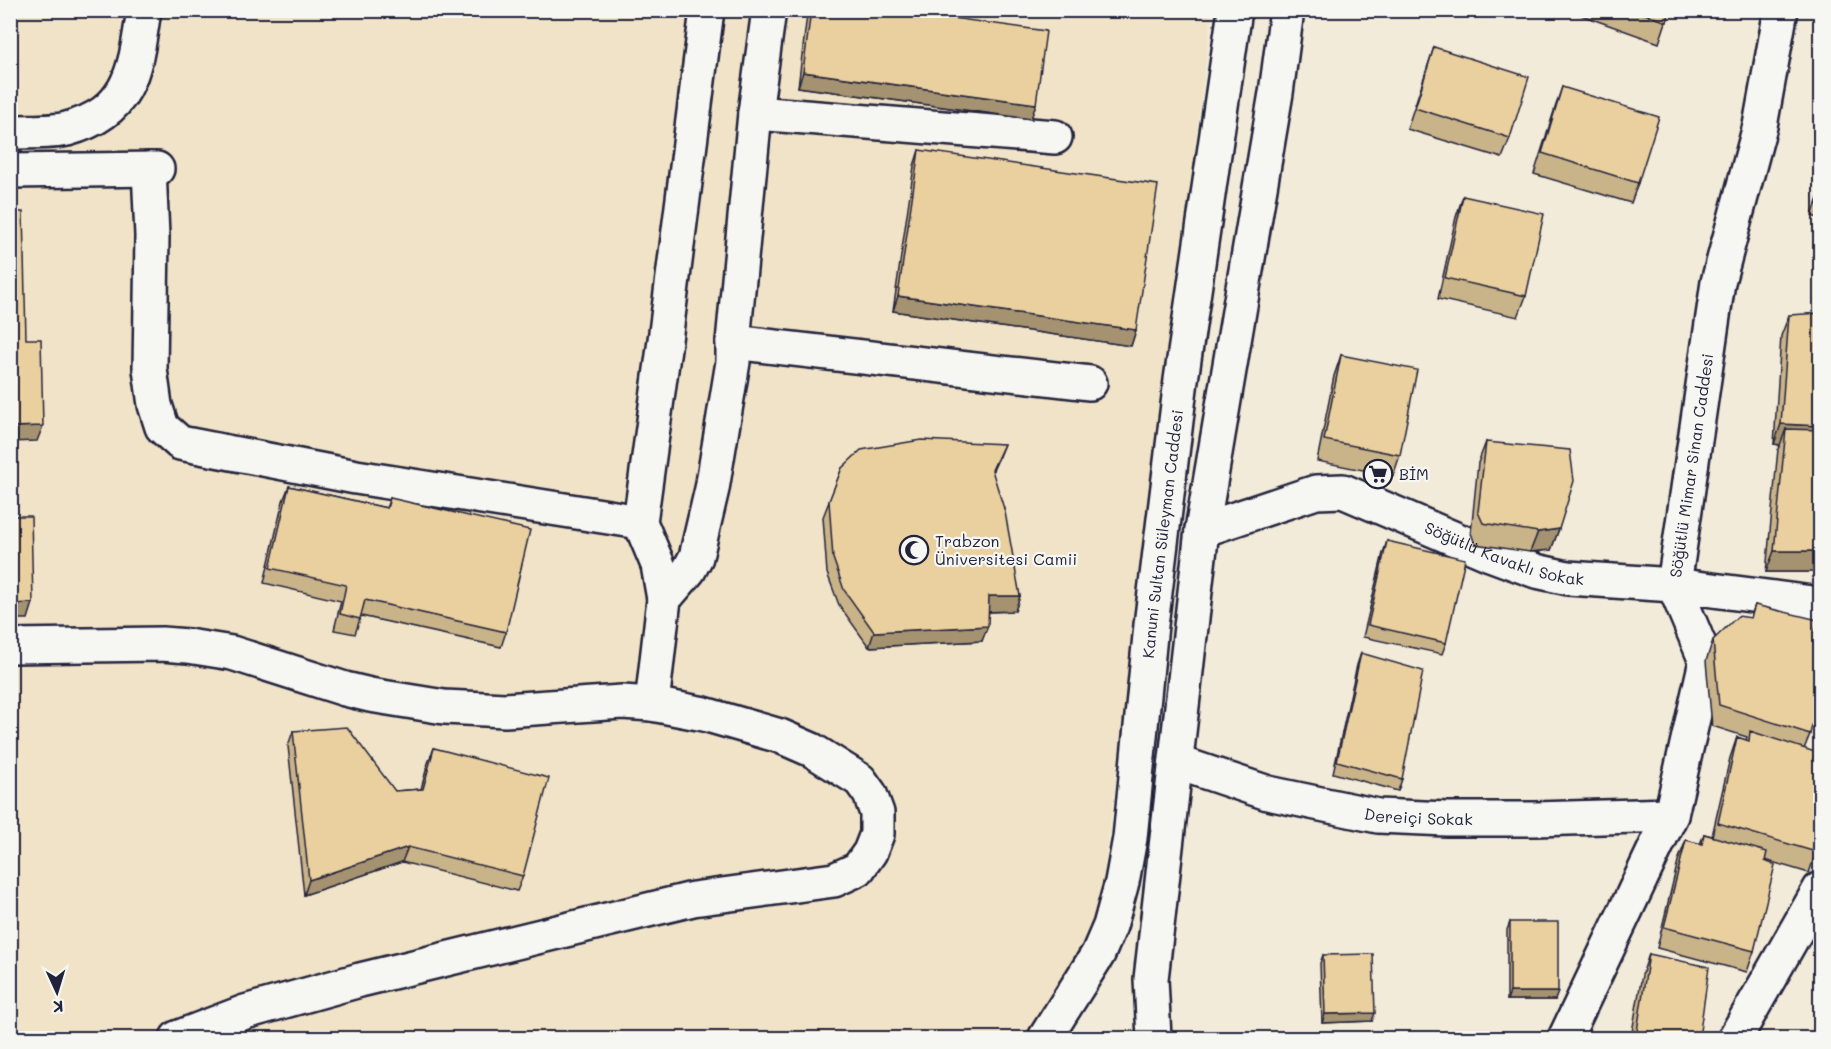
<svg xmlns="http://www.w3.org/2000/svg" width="1831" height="1049" font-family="Mali,sans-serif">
<rect width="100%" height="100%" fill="#f2ebd9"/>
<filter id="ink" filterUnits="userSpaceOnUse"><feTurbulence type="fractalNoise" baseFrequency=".0167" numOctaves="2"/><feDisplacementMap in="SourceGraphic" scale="12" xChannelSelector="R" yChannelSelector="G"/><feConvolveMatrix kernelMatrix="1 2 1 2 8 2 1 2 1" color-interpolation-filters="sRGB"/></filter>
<g filter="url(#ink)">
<path fill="#f0e3c8" d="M 10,11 L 1212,11 L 1099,912 L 1074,959 L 1031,1027 L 1020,1038 L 11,1038 Z"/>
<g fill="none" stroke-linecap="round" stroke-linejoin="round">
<g stroke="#22223b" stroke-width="38">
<g id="minor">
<path d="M 755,113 L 1055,137"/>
<path d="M 10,132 C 28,131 50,133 67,129 C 132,112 135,68 144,10"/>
<path d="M 149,169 L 152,236 L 150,369 L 155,405 L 162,427 L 180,443 L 356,477 L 640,522"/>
<path d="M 10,171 L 157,169"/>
<path d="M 733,342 L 1090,383"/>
<path id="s1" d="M 1202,530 L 1316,492 L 1343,491 L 1490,554 L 1536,571 L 1568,578 L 1674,585 L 1820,604"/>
<path d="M 664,599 L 689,570 L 696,557 L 712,489 L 733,362 L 733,342 L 755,113 L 769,10"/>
<path d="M 10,646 L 162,644 L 188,646 L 232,653 L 345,689 L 370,695 L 444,707 L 505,710 L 622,702 L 652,704 L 704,714 L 780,736 L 812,750 L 860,780 L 870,794 L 877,813 L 877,834 L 870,852 L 858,869 L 834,880 L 693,899 L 360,980 L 245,1012 L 177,1038"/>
<path d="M 652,704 L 664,599 L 658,565 L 640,522 L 664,348 L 707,10"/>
<path id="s2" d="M 1176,762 L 1268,793 L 1378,816 L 1447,819 L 1535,819 L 1671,815"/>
<path id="s3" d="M 1045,1038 L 1098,954 L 1110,926 L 1122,882 L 1130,838 L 1151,625 L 1181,380 L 1235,10"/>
<path d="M 1154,1038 L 1151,979 L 1202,530 L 1276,93 L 1287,10"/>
<path id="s4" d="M 1565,1038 L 1671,815 L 1706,661 L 1674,585 L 1718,282 L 1760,126 L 1781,10"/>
<path d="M 1735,1038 L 1820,889"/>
</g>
</g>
<use href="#minor" stroke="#f6f6f2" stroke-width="33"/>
</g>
<path fill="#c9b389" stroke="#22223b" stroke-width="1.5" d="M 809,10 L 894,10 L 1031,119 L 798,87 L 807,15 Z
M 1567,10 L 1670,10 L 1659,43 Z
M 1434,47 L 1510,138 L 1502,158 L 1407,129 Z
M 1562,87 L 1638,183 L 1631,203 L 1534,174 L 1555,108 Z
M 919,150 L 1136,330 L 1131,346 L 893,311 L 914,166 Z
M 1821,191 L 1821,219 L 1812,216 Z
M 1463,196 L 1526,296 L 1518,317 L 1438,299 L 1456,217 Z
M 1789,315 L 1821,572 L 1766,572 L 1778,449 L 1780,445 L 1774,444 L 1781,336 Z
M 1341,355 L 1400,455 L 1393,476 L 1317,461 L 1334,376 Z
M 1486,442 L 1559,529 L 1551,550 L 1530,552 L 1475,544 L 1471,533 L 1478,463 Z
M 998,459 L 992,472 L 1020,596 L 1015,611 L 989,612 L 982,641 L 869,647 L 839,605 L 827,573 L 823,517 L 842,468 Z
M 289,486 L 386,508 L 390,498 L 506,632 L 501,647 L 361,616 L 355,634 L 334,630 L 341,601 L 264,583 L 283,501 Z
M 1387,541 L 1446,643 L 1442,654 L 1363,637 L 1383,553 Z
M 1755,605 L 1815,631 L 1810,734 L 1804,749 L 1813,760 L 1816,852 L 1809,873 L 1765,860 L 1754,951 L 1747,972 L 1657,948 L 1678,861 L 1686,840 L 1700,844 L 1704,834 L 1712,836 L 1730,758 L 1737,737 L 1746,740 L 1747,737 L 1712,726 L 1706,661 L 1713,640 L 1750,618 Z
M 1361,653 L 1402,779 L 1398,791 L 1333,773 L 1357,665 Z
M 293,731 L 395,791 L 421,789 L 428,763 L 434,748 L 523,876 L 517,891 L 402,862 L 304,895 L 288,746 Z
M 1510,922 L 1555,1000 L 1507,1000 L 1507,930 Z
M 1649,954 L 1699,1038 L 1631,1038 L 1642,975 Z
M 1323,955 L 1372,1021 L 1322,1023 L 1320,963 Z"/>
<path fill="#a4926f" stroke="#22223b" stroke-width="1.5" d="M 803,72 L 1036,104 L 1031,119 L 798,87 Z
M 898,296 L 1136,330 L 1131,346 L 893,311 Z
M 1781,424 L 1821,426 L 1821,447 L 1786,429 L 1780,445 L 1774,444 Z
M 43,426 L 37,441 L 10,442 L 10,427 Z
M 1004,444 L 998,459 L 986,486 L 992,470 Z
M 1559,529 L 1551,550 L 1530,552 L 1538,532 Z
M 1774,551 L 1821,551 L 1821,572 L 1766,572 Z
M 989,596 L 1020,596 L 1015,611 L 984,612 Z
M 33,603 L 28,619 L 10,619 L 10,604 Z
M 988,626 L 982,641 L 869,647 L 874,632 Z
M 408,847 L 402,862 L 304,895 L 309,880 Z
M 1510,992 L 1558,992 L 1555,1000 L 1507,1000 Z
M 1375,1013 L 1372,1021 L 1322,1023 L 1325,1014 Z"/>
<path fill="#ead09f" stroke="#22223b" stroke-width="1.5" d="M 811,10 L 894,10 L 1046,31 L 1036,104 L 803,72 Z
M 1634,10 L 1670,10 L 1667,22 Z
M 1434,47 L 1529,77 L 1510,138 L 1415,108 Z
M 1562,87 L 1659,117 L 1638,183 L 1542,153 Z
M 919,150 L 1158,185 L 1136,330 L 898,296 Z
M 1821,191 L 1821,205 L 1816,204 Z
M 1463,196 L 1544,214 L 1526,296 L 1445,278 Z
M 10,212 L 23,212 L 26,339 L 41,339 L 43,426 L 10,427 Z
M 1821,313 L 1821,426 L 1781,424 L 1789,315 Z
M 1341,355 L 1417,370 L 1400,455 L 1324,440 Z
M 1786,429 L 1821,430 L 1821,551 L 1774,551 Z
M 921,440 L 1004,444 L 992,470 L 1005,512 L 1020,596 L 989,596 L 988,626 L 874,632 L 844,590 L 833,558 L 829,501 L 842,468 L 861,450 Z
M 1486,442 L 1570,450 L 1574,481 L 1559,529 L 1538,532 L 1483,523 L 1478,512 Z
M 289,486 L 387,508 L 390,498 L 530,530 L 506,632 L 365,600 L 360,619 L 340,614 L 346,585 L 270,568 Z
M 10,516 L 31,516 L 33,603 L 10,604 Z
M 1387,541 L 1465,559 L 1446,643 L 1368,625 Z
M 1755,605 L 1818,620 L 1815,631 L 1821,632 L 1821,690 L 1810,734 L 1719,705 L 1713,640 L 1738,616 L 1751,618 Z
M 1361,653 L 1423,671 L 1402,779 L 1337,761 Z
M 347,727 L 395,791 L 423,789 L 434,748 L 549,778 L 523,876 L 408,847 L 309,880 L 293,731 Z
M 1750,731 L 1815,752 L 1813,760 L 1821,762 L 1821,827 L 1816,852 L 1718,823 L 1737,737 L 1749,741 Z
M 1704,834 L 1767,852 L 1765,861 L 1775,865 L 1754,951 L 1664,927 L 1686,840 L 1702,844 Z
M 1510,922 L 1558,922 L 1558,992 L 1510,992 Z
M 1373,954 L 1375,1013 L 1325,1014 L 1323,955 Z
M 1649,954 L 1709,967 L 1699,1038 L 1636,1038 Z"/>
</g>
<defs>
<g id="supermarket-ring" transform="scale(1.5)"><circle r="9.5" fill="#f6f6f2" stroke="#22223b" stroke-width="1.5"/><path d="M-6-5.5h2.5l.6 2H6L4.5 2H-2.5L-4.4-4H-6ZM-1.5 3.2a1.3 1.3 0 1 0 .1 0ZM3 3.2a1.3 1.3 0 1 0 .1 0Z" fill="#22223b"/></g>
<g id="mosque-ring" transform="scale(1.5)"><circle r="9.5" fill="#f6f6f2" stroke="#22223b" stroke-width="1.5"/><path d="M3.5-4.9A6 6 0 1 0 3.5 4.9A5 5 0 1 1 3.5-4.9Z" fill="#22223b"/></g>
</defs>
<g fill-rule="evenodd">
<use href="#supermarket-ring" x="1378" y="474"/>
<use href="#mosque-ring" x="914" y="550"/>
</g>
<g text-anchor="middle" stroke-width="4.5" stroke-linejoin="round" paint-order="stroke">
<g font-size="16" fill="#22223b" stroke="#f6f6f2">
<text dy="6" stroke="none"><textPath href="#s4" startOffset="608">Söğütlü Mimar Sinan Caddesi</textPath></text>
<text dy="6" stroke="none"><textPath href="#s3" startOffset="526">Kanuni Sultan Süleyman Caddesi</textPath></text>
<text dy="6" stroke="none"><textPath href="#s1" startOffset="321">Söğütlü Kavaklı Sokak</textPath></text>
<text dy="6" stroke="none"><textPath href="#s2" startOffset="250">Dereiçi Sokak</textPath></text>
</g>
<g font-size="16" fill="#22223b" stroke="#f6f6f2" text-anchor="start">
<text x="1399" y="480">BİM</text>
<text x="935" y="547">Trabzon<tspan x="935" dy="18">Üniversitesi Camii</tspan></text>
</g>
</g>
<rect width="1831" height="1049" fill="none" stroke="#f6f6f2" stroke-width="36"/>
<rect x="18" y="18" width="1795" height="1013" fill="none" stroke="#22223b" stroke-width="2" filter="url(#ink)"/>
<g transform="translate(57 992) rotate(176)" stroke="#f6f6f2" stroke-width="4.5" paint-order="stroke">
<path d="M0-4.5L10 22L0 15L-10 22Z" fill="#22223b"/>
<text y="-9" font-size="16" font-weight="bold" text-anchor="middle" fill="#22223b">K</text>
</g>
</svg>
